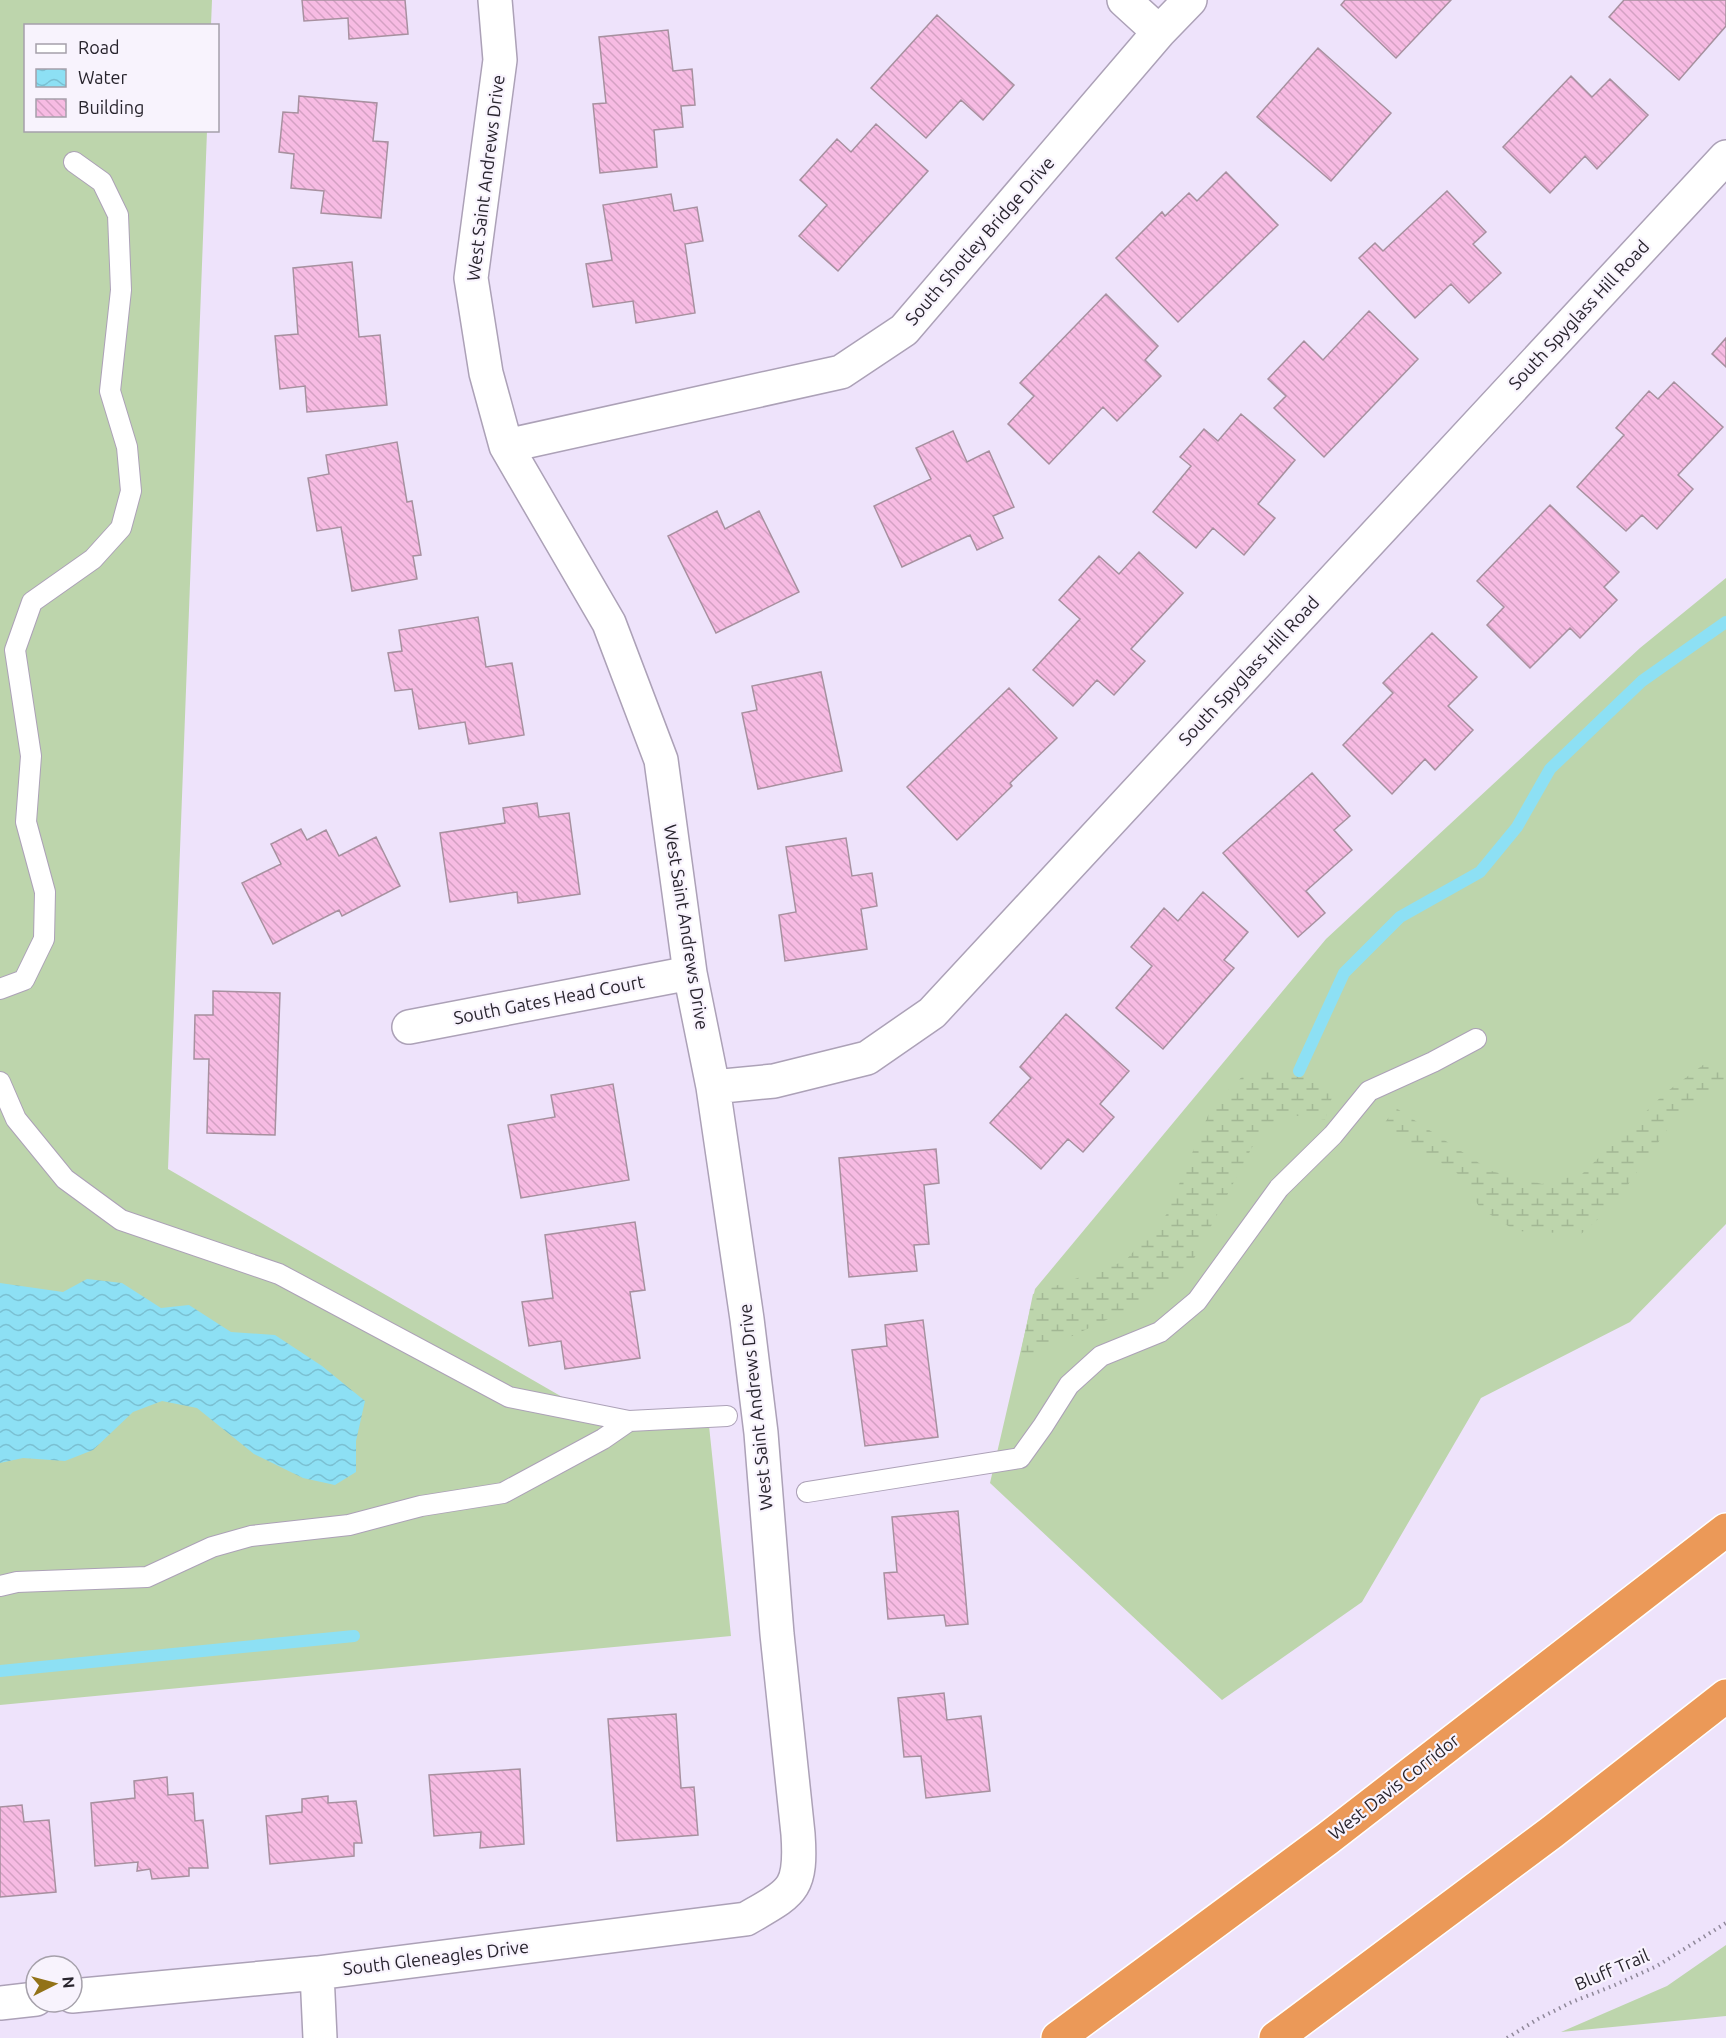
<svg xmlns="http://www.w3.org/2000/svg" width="1726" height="2038" font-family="Ubuntu,sans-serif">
<defs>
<pattern id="wetland-marsh" width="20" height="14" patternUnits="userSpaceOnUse" patternTransform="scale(1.5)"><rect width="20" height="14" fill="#bdd5ac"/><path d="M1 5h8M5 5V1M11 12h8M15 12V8" fill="none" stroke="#a2b794"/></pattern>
<pattern id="water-waves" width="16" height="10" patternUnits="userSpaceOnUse" patternTransform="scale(1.5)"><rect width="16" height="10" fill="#8de0f4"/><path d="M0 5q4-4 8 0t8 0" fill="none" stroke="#7ac0d2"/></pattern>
<pattern id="building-back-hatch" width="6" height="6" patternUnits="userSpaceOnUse" patternTransform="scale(1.5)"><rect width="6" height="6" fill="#f7bbe3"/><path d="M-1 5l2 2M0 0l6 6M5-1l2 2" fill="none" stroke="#d4a1c3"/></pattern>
</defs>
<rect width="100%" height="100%" fill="#eee3fb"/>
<path fill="#bdd5ac" d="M 0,0 L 212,0 L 211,25 L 26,26 L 26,130 L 207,131 L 168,1169 L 583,1409 L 708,1416 L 731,1636 L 0,1705 Z
M 1726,578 L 1726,1224 L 1630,1322 L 1481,1398 L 1362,1602 L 1222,1700 L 990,1483 L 1035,1289 L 1326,939 L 1640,648 Z
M 1726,1945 L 1726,2016 L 1561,2032 L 1667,1986 Z"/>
<path fill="url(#wetland-marsh)" d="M 1726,1058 L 1726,1081 L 1682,1109 L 1612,1207 L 1581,1234 L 1516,1231 L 1480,1208 L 1458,1174 L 1383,1125 L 1396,1108 L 1491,1171 L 1542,1184 L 1582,1174 L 1665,1093 L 1703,1065 Z
M 1248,1071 L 1299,1071 L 1333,1094 L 1325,1120 L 1285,1114 L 1261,1130 L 1195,1257 L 1155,1297 L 1019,1361 L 1033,1294 L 1125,1261 L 1166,1215 L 1212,1106 Z"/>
<path fill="url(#water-waves)" d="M 87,1279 L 122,1283 L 161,1308 L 189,1305 L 231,1332 L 275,1335 L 322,1366 L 365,1401 L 356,1441 L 356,1472 L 335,1485 L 303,1478 L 254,1454 L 197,1408 L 162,1401 L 133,1412 L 93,1450 L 65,1461 L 23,1458 L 0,1463 L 0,1283 L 63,1292 Z"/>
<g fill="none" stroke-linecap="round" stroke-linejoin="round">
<path stroke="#8de0f4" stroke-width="12" d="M 1299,1071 L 1344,973 L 1400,917 L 1480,872 L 1517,827 L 1550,769 L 1642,681 L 1726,622
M 0,1671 L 354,1636"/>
</g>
<path fill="url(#building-back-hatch)" stroke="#a7909f" stroke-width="1.5" d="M 302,0 L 405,0 L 408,34 L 349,39 L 348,18 L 304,21 Z
M 1345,0 L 1451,0 L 1396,58 L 1341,5 Z
M 1624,0 L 1726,0 L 1726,26 L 1679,80 L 1609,17 Z
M 937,15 L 1014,85 L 983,120 L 961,100 L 926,138 L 871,88 Z
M 668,30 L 673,71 L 692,69 L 695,105 L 681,106 L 683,127 L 654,130 L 657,167 L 600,173 L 593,104 L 606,103 L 599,37 Z
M 1318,48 L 1391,113 L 1331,181 L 1257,117 Z
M 1571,76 L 1592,97 L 1610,79 L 1648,115 L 1597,169 L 1585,156 L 1550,193 L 1503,147 Z
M 299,96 L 377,103 L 373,141 L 388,142 L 381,218 L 321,213 L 324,191 L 291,188 L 294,154 L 279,152 L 283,112 L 298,113 Z
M 876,124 L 928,171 L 838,271 L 799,236 L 827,205 L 800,180 L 837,139 L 851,152 Z
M 1226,172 L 1278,225 L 1178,322 L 1116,258 L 1162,212 L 1165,216 L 1189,193 L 1197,201 Z
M 1447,191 L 1486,232 L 1473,244 L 1501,273 L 1469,303 L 1451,284 L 1415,318 L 1359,258 L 1375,243 L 1383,251 Z
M 671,194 L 674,211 L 697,207 L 703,241 L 685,244 L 695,313 L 636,323 L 633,301 L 593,307 L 586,264 L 612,260 L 603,205 Z
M 352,262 L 359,337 L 380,335 L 387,405 L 307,412 L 305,386 L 280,389 L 275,336 L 298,334 L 293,268 Z
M 1106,294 L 1158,346 L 1145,360 L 1161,376 L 1117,421 L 1103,407 L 1049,464 L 1008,424 L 1034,396 L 1020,383 Z
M 1369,311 L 1418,359 L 1324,457 L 1274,408 L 1286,396 L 1268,379 L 1304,341 L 1323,360 Z
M 1726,338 L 1726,367 L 1712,354 Z
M 1674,382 L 1723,427 L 1678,475 L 1693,489 L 1657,529 L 1642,515 L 1626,531 L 1577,487 L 1624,435 L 1616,428 L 1649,391 L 1658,399 Z
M 1241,414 L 1295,460 L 1258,504 L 1275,518 L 1244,555 L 1213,528 L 1196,548 L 1153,512 L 1191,466 L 1180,457 L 1204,429 L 1218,441 Z
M 953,431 L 967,462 L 989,451 L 1014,507 L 993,516 L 1003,538 L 977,550 L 970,535 L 902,567 L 874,506 L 931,479 L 916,448 Z
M 397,442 L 407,502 L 412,501 L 421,555 L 413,556 L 417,579 L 352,591 L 341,527 L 317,531 L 308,478 L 329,474 L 326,455 Z
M 1550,505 L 1619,572 L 1604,587 L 1617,600 L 1580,638 L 1570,628 L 1530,668 L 1487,625 L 1504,607 L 1477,581 Z
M 717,511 L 725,529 L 759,511 L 799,592 L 716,633 L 668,536 Z
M 1139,552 L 1183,593 L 1131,649 L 1145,661 L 1114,695 L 1097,680 L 1073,706 L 1033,670 L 1080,619 L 1059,600 L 1099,556 L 1119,574 Z
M 478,617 L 486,667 L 512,663 L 524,735 L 469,744 L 465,722 L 419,729 L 412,689 L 395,691 L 388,653 L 402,651 L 399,630 Z
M 1432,633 L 1477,677 L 1448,706 L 1473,730 L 1435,770 L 1425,759 L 1392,794 L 1343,745 L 1393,693 L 1383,683 Z
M 821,672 L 842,771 L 758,789 L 742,713 L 757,710 L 752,686 Z
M 1009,688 L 1057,738 L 1010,783 L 1012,786 L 957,840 L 907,787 Z
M 1312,773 L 1350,816 L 1334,830 L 1352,850 L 1306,891 L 1325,913 L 1298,937 L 1223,853 Z
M 537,803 L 539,817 L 569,813 L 580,894 L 518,903 L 517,892 L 450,902 L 440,833 L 505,823 L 503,808 Z
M 301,829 L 307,840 L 326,830 L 339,856 L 376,837 L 400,886 L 342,916 L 339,910 L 273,944 L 242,883 L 281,864 L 271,844 Z
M 846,838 L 852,876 L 872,873 L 877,906 L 861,909 L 867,949 L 785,961 L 779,915 L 796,912 L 786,847 Z
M 1203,892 L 1248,932 L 1224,960 L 1234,968 L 1163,1049 L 1116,1008 L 1152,966 L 1131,947 L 1164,908 L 1178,921 Z
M 213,991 L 280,993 L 275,1135 L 207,1133 L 209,1059 L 194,1059 L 195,1015 L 213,1015 Z
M 1066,1014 L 1129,1071 L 1100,1104 L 1114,1117 L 1083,1152 L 1068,1139 L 1041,1169 L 990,1123 L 1031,1078 L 1020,1067 Z
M 613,1084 L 629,1180 L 521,1198 L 508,1125 L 555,1117 L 551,1095 Z
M 936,1149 L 939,1183 L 924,1185 L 929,1244 L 914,1245 L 917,1271 L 849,1277 L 839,1158 Z
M 635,1222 L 645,1290 L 630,1292 L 640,1358 L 565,1369 L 561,1341 L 529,1346 L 522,1302 L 553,1298 L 545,1235 Z
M 923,1320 L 938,1437 L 865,1446 L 852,1350 L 887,1346 L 885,1325 Z
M 958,1511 L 968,1624 L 946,1626 L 944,1615 L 888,1619 L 884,1573 L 897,1572 L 892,1517 Z
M 944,1693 L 947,1720 L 981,1716 L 990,1791 L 926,1798 L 921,1756 L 904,1757 L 898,1698 Z
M 676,1714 L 681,1788 L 694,1787 L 698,1835 L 617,1841 L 608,1719 Z
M 520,1769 L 524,1844 L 480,1848 L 481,1832 L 434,1836 L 429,1775 Z
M 167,1777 L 168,1795 L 193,1793 L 195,1821 L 203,1820 L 208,1868 L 189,1868 L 189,1876 L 152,1879 L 150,1869 L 137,1871 L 138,1862 L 95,1866 L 91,1803 L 135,1798 L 134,1781 Z
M 328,1796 L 328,1803 L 356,1801 L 362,1843 L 354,1843 L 354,1856 L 270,1864 L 266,1816 L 302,1812 L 302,1799 Z
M 22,1805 L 24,1822 L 49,1820 L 56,1892 L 0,1897 L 0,1807 Z"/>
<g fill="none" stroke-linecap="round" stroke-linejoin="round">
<g stroke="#aca1b7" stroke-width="22">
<path id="lane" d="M 0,989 L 24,980 L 44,939 L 45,892 L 26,822 L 31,756 L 15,650 L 32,602 L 93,559 L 121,528 L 131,491 L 127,447 L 110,391 L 121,290 L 118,215 L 102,182 L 74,162
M 0,1082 L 16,1119 L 65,1179 L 121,1220 L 279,1274 L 509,1397 L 629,1421 L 727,1416
M 807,1492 L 1020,1458 L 1043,1426 L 1069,1385 L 1101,1356 L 1160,1332 L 1197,1301 L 1279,1188 L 1333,1135 L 1369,1091 L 1433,1062 L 1476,1039
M 0,1586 L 17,1582 L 147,1577 L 212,1547 L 251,1536 L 349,1525 L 421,1506 L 503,1493 L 603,1439 L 629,1421"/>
</g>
<g stroke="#aca1b7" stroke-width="36">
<path id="street" d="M 1124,0 L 1159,32
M 506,446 L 841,372 L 904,330 L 1159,32 L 1190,0
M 409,1027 L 690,973
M 713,1087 L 774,1081 L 867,1058 L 932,1013 L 1726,157
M 317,1973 L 320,2038
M 72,1996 L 317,1973 L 746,1919 C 792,1892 802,1891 798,1834 L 777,1634 L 761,1433 L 747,1319 L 713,1087 L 690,973 L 661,760 L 609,623 L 506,446 L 486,373 L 471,278 L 500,60 L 495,0
M 0,2003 L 36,1999"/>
</g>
<g stroke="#fff" stroke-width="36">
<path id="highway" d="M 1058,2038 L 1327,1839 L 1726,1530
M 1276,2038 L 1552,1832 L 1726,1696"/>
</g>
<path stroke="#8f8899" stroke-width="4" stroke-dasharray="1.5 4.5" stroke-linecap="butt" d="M 1507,2038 L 1538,2019 L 1572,2002 L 1615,1985 L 1657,1966 L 1726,1923"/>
<use href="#lane" stroke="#fff" stroke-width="20"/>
<use href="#street" stroke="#fff" stroke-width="33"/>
<use href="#highway" stroke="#eb9958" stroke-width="33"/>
</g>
<g text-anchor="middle" stroke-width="4.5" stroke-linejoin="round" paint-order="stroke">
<g font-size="18" fill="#28242d" stroke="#f8f3fd">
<text transform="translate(486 178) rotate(-83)" y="6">West Saint Andrews Drive</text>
<text transform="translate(980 241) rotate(-49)" y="6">South Shotley Bridge Drive</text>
<text transform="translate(1579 315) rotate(-47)" y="6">South Spyglass Hill Road</text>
<text transform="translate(1249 671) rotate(-47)" y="6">South Spyglass Hill Road</text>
<text transform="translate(686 927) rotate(81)" y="6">West Saint Andrews Drive</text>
<text transform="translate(549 1000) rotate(-11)" y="6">South Gates Head Court</text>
<text transform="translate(756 1407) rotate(-96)" y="6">West Saint Andrews Drive</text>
<text transform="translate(1394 1787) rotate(-38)" y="6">West Davis Corridor</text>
<text transform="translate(436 1958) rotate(-7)" y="6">South Gleneagles Drive</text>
<text transform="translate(1612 1970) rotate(-23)" y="6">Bluff Trail</text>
</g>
</g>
<rect x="24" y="24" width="195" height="108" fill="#f8f3fd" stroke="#a5a0aa" stroke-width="1.5"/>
<rect x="36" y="44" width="30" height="9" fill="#ffffff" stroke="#a5a0aa" stroke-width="1.5"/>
<text x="78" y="54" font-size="18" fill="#28242d">Road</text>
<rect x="36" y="69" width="30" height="18" fill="url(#water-waves)" stroke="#a5a0aa" stroke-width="1.5"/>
<text x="78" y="84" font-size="18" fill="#28242d">Water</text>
<rect x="36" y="99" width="30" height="18" fill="url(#building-back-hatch)" stroke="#a5a0aa" stroke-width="1.5"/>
<text x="78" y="114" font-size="18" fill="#28242d">Building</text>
<g transform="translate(54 1984) rotate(84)"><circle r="28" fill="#f8f3fd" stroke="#a5a0aa" stroke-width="1.5"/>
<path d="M0-4.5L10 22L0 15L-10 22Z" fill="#927218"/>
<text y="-9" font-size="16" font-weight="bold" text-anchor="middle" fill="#28242d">N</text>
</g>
</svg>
